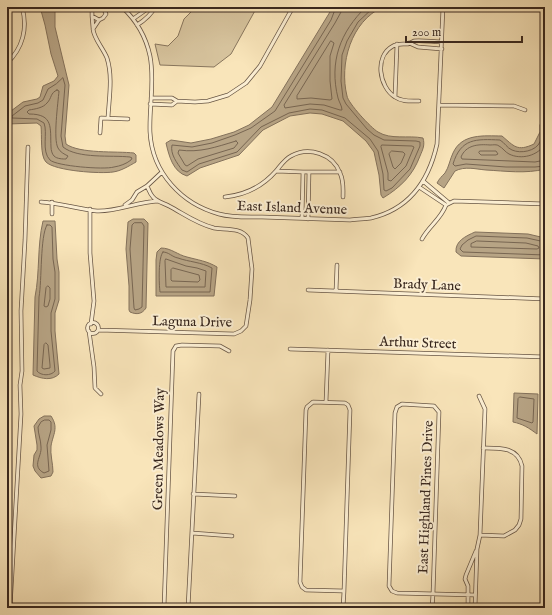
<svg xmlns="http://www.w3.org/2000/svg" width="552" height="615" font-family="'IM FELL English',serif">
<rect width="100%" height="100%" fill="#f9e5ba"/>
<filter id="stains"><feTurbulence type="fractalNoise" baseFrequency=".005" numOctaves="4"/><feColorMatrix values="0 0 0 0 .2 0 0 0 0 .09 0 0 0 0 .02 0 0 0 .5 -.17"/></filter>
<radialGradient id="worn" r=".72"><stop offset=".6" stop-color="#630" stop-opacity="0"/><stop offset="1" stop-color="#630" stop-opacity=".3"/></radialGradient>
<path fill="#d8c59f" stroke="#88765e" d="M 196,7 L 257,7 L 231,54 L 214,67 L 160,65 L 155,44 L 168,46 L 178,36 L 184,19 Z"/>
<path fill="#b7a485" stroke="#84725c" d="M 40,7 L 57,7 L 55,11 L 55,27 L 69,85 L 65,136 L 66,144 C 80,154 116,151 134,153 L 136,155 L 136,162 C 129,166 121,171 113,172 C 101,174 55,171 46,162 C 40,156 42,135 41,126 L 37,123 L 7,124 L 7,114 L 23,102 L 37,99 L 40,97 L 43,86 L 54,81 L 58,76 L 51,54 L 45,25 Z
M 333,7 L 383,7 C 351,21 339,64 347,96 C 348,103 371,128 378,132 C 391,140 408,135 423,138 C 425,145 423,149 420,156 C 413,175 401,187 383,198 L 381,195 L 379,175 L 374,152 L 366,141 L 343,121 L 322,114 L 310,113 L 290,116 L 263,130 L 239,155 L 200,168 L 187,176 C 173,172 169,156 166,143 L 171,140 L 191,143 L 211,139 L 234,132 L 249,125 L 272,107 Z
M 545,96 L 545,169 C 526,174 505,171 486,170 C 475,169 465,166 455,171 L 444,188 L 437,183 C 439,179 442,176 445,173 C 449,167 450,159 453,153 C 462,133 484,136 502,136 C 514,146 517,152 534,144 L 540,132 L 540,125 L 545,115 L 543,102 Z
M 133,219 L 144,219 L 148,223 L 146,308 C 142,314 137,315 130,312 L 129,310 L 129,286 L 126,249 L 128,222 Z
M 43,221 L 55,221 L 57,259 L 59,272 L 59,300 L 55,313 L 55,331 L 59,374 C 52,381 42,379 33,375 L 35,297 C 40,272 37,246 43,221 Z
M 475,232 L 528,234 L 545,238 L 545,259 L 461,256 L 456,252 C 455,241 466,236 475,232 Z
M 161,248 C 171,248 178,255 187,257 C 198,260 207,261 217,267 L 214,296 L 156,296 L 156,260 L 157,252 Z
M 514,393 L 538,394 L 537,434 C 529,428 523,424 513,422 Z
M 44,416 L 51,416 C 59,428 53,434 51,446 C 50,454 53,464 53,472 L 51,476 L 41,478 L 35,471 L 33,466 L 34,455 L 37,450 L 37,445 L 34,426 L 39,419 Z"/>
<g fill="none" stroke-linecap="round" stroke-linejoin="round">
<path stroke="#786652" stroke-width="1" d="M 336,7 L 331,20 L 275,111 L 251,128 L 235,135 L 212,143 L 192,147 L 172,145 C 170,154 177,163 182,170 L 187,172 L 199,164 L 237,152 L 261,127 L 289,113 L 310,109 L 322,110 L 345,118 L 370,139 L 378,151 L 383,174 L 384,190 L 386,191 L 392,188 L 410,169 L 420,146 L 420,142 L 416,141 L 384,140 L 374,135 L 367,129 L 346,104 L 343,98 L 341,81 L 342,55 L 347,41 L 358,22 L 374,7
M 341,7 L 341,12 L 335,23 L 284,105 L 285,108 L 310,104 L 324,105 L 340,110 L 342,110 C 342,106 339,102 338,98 C 329,62 340,32 366,7
M 331,41 L 334,43 L 330,56 L 330,81 L 332,99 L 330,100 L 311,98 L 297,99 L 297,96 Z
M 63,78 L 65,85 L 61,136 L 63,147 C 78,159 111,155 130,157 L 132,158 L 131,160 C 126,164 120,166 114,167 C 104,170 56,166 50,160 C 41,151 48,133 44,123 L 37,119 L 12,118 L 12,116 L 25,106 L 38,103 L 43,100 L 48,89 L 56,84 Z
M 57,90 L 59,91 C 58,103 53,139 58,148 C 60,152 64,154 68,156 L 66,159 C 63,159 57,159 54,156 C 52,154 51,150 51,147 C 50,128 54,114 29,114 L 27,112 L 29,110 C 35,109 43,108 47,103 C 52,98 50,93 57,90 Z
M 545,124 C 543,130 543,136 540,142 C 536,151 521,154 512,150 C 507,148 505,143 500,140 C 476,139 461,138 453,164 L 455,166 L 466,164 L 506,167 L 535,167 L 545,166
M 236,141 L 238,143 L 234,148 L 198,159 L 187,166 L 185,165 L 178,153 L 179,150 C 200,153 216,147 236,141 Z
M 545,144 C 538,156 521,160 509,154 C 505,152 503,148 499,146 C 497,144 493,145 490,145 C 478,144 466,145 461,157 L 462,159 L 535,162 L 545,160
M 382,145 L 412,146 L 414,147 L 406,166 L 391,181 L 388,180 L 388,173 L 381,147 Z
M 392,151 L 403,152 L 405,154 L 401,163 L 395,169 L 393,167 L 389,154 Z
M 480,151 L 496,151 L 498,154 L 496,155 L 481,155 L 479,153 Z
M 142,223 L 144,226 L 142,307 L 139,309 L 135,310 L 134,308 L 130,249 L 132,225 L 134,223 Z
M 47,225 L 50,225 L 52,227 L 53,259 L 55,272 L 55,299 L 51,313 L 51,331 L 55,371 C 51,376 41,376 37,371 L 39,297 C 42,281 40,236 47,225 Z
M 477,241 L 526,243 L 538,246 L 539,248 L 537,249 L 471,247 L 471,244 Z
M 545,242 L 527,238 L 476,236 L 468,240 L 462,245 L 460,249 L 463,252 L 545,255
M 163,252 C 169,252 172,257 178,258 C 189,262 201,262 212,268 L 210,292 L 160,292 C 159,284 158,257 163,252 Z
M 166,259 L 186,266 L 197,268 L 206,271 L 205,287 L 166,287 L 165,261 Z
M 173,268 L 199,275 L 200,280 L 198,282 L 172,281 L 171,280 L 171,270 Z
M 48,286 L 50,288 L 50,299 L 48,306 L 46,307 L 44,306 L 46,288 Z
M 46,343 L 48,345 L 50,365 L 50,368 L 44,369 L 42,368 L 44,345 Z
M 520,397 L 534,399 L 533,422 L 532,423 L 517,418 L 518,399 Z
M 45,420 L 49,420 L 51,422 L 51,430 L 47,445 L 49,471 L 44,473 C 31,466 42,457 41,447 C 41,440 38,434 38,427 L 41,422 Z"/>
<g stroke="#685645" stroke-width="4.5">
<path id="minor" d="M 95,7 L 92,11 L 92,16 L 99,20 L 103,18 L 106,14 L 103,7
M 122,7 C 136,20 146,37 150,56 C 155,81 149,107 150,132 C 152,173 182,204 219,214 C 233,218 248,217 262,217 C 291,218 321,219 350,220 C 357,219 365,219 371,218 C 410,209 429,180 437,144 L 443,7
M 92,16 L 93,28
M 133,19 L 150,7
M 99,20 L 93,29 C 94,39 103,48 107,58 C 113,77 109,98 108,118
M 137,25 C 145,20 151,15 155,7
M 409,43 L 418,47 L 442,49
M 7,63 C 23,48 28,28 22,7
M 395,97 L 397,44
M 151,98 L 172,98 L 177,101 L 195,102 L 208,101 L 228,95 L 246,83 L 260,66 L 293,7
M 419,101 C 411,101 402,102 395,97 C 379,87 374,56 393,46 C 398,43 403,44 408,44 C 410,43 412,42 414,41 C 422,40 433,42 442,42
M 150,104 L 172,105 L 177,101
M 439,105 L 514,106 L 525,110
M 100,133 L 101,118 L 128,119
M 276,171 C 281,165 285,159 291,156 C 309,146 333,154 340,173 C 344,181 343,189 343,197
M 423,181 L 449,203
M 419,187 L 446,205
M 225,197 C 245,195 262,187 276,171 L 303,172 L 340,172
M 41,202 C 60,203 78,209 97,211 C 116,212 137,202 158,201
M 125,205 L 132,200 L 137,192 L 147,186 L 162,172
M 446,205 L 454,201 L 545,204
M 90,209 L 90,253 L 94,301 L 91,324
M 52,214 L 52,202
M 302,218 L 303,172
M 308,219 L 309,172
M 422,239 C 429,226 441,219 446,205
M 308,290 L 545,299
M 336,291 L 337,265
M87.5 328a5.5 5.5 0 1 1 11 0a5.5 5.5 0 1 1-11 0Z
M 99,330 L 234,334 L 241,331 L 246,326 L 250,300 L 252,269 L 248,238 C 241,227 225,230 214,228 C 197,224 184,214 169,206 C 164,203 157,202 153,197 C 150,194 149,190 147,186
M 89,331 L 94,367 L 95,388 L 101,394
M 290,349 L 545,357
M 326,402 L 328,350
M 193,494 L 235,496
M 192,533 L 232,536
M 480,535 L 504,536 L 515,530 L 519,525 L 521,519 L 522,466 C 518,447 500,448 483,448
M 10,608 L 21,414 L 20,385 L 22,371 L 21,311 L 25,240 L 28,147
M 164,608 L 173,351 L 176,346 L 182,345 L 220,346 L 229,351
M 188,608 L 199,394
M 343,608 L 344,591 L 350,410 L 348,405 L 345,403 L 313,402 L 307,407 L 306,410 L 300,582 L 302,587 L 306,590 L 344,591
M 432,608 L 433,594 L 439,412 L 434,406 L 402,404 L 397,407 L 395,413 L 389,586 L 392,591 L 397,593 L 475,595
M 468,608 L 468,586 L 465,579 L 466,575 L 476,551
M 475,608 L 477,549 L 480,535 L 485,409 L 479,396"/>
</g>
<use href="#minor" stroke="#fbeed2" stroke-width="3"/>
</g>
<g text-anchor="middle" stroke-width="4" stroke-linejoin="round" paint-order="stroke">
<g font-size="14" fill="#38271e" stroke="#fbeed2">
<text transform="translate(292 207) rotate(2)" y="5">East Island Avenue</text>
<text transform="translate(427 284) rotate(2)" y="5">Brady Lane</text>
<text transform="translate(192 321) rotate(1)" y="5">Laguna Drive</text>
<text transform="translate(418 342) rotate(2)" y="5">Arthur Street</text>
<text transform="translate(158 449) rotate(-89)" y="5">Green Meadows Way</text>
<text transform="translate(425 497) rotate(-88)" y="5">East Highland Pines Drive</text>
</g>
</g>
<rect width="552" height="615" fill="none" stroke="#f9e5ba" stroke-width="24"/>
<rect x="8" y="8" width="536" height="599" fill="none" stroke="#38271e" stroke-width="2"/>
<rect x="12" y="12" width="528" height="591" fill="none" stroke="#38271e"/>
<path d="M406 36v6h116v-6" fill="none" stroke="#38271e" stroke-width="2"/>
<text x="412" y="36" font-size="12" fill="#38271e" stroke="#fbeed2" stroke-width="3" paint-order="stroke">200 m</text>
<rect width="100%" height="100%" filter="url(#stains)"/>
<rect width="100%" height="100%" fill="url(#worn)"/>
</svg>
